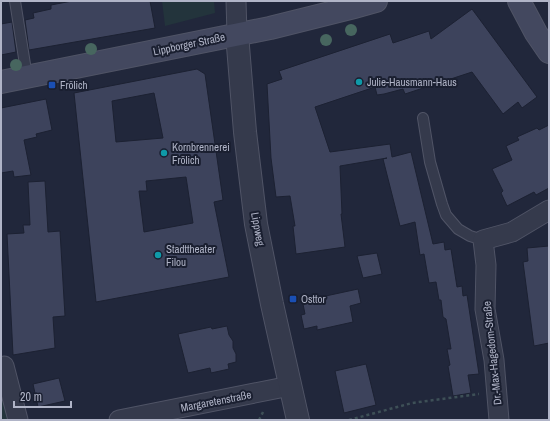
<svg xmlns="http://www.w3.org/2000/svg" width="550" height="421" font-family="'Archivo Narrow',sans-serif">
<rect width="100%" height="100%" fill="#21273b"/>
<path fill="#23343c" d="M 162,1 L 214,1 L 215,13 L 165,26 Z
M 1,384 L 10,413 L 8,420 L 1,420 Z"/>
<path fill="#3d435c" stroke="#1c2132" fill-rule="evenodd" d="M 72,1 L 150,1 L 155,28 L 29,50 L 25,20 L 34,18 L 33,13 L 51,9 L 51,5 Z
M 472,9 L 537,97 L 522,108 L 518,102 L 503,114 L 472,72 L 405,94 L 403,89 L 384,94 L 377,95 L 375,87 L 315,107 L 330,152 L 390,144 L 392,157 L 411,152 L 433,244 L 444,242 L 445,250 L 451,249 L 457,287 L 462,286 L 463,296 L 467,295 L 479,374 L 468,375 L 471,393 L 453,396 L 448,366 L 450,365 L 447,349 L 451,349 L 446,319 L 443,317 L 441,300 L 439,300 L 436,282 L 429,283 L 424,254 L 420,255 L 415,222 L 400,226 L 383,159 L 387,158 L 340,166 L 342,214 L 341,214 L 345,247 L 296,254 L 293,226 L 295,226 L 290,196 L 276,197 L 271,158 L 267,84 L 282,79 L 279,71 L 390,34 L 393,43 L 429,31 L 431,39 Z
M 12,22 L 16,52 L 1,55 L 1,24 Z
M 197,69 L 205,74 L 223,200 L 214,202 L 229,277 L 96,302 L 74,93 ZM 154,93 L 163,138 L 116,142 L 112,101 ZM 186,177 L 193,223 L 144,232 L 139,191 L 147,191 L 146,181 Z
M 46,99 L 52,130 L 36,134 L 37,137 L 24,140 L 31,175 L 14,177 L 13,171 L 1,173 L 1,108 Z
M 549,125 L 549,188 L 536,195 L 534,192 L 507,206 L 501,193 L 503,191 L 492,169 L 512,160 L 506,146 L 519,140 L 517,137 L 537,128 L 539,130 Z
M 45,181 L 48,232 L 60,231 L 65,316 L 53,317 L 55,348 L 13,355 L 7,234 L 24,233 L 23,225 L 30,225 L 28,182 Z
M 549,246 L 549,343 L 534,346 L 523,262 L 528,261 L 527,248 Z
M 377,253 L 382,274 L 363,278 L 357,256 Z
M 358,289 L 361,303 L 350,306 L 353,322 L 317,330 L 317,326 L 304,329 L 301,315 L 305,314 L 303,304 L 309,303 L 308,301 L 321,298 L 321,297 Z
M 227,326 L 229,335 L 233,341 L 233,348 L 236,354 L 236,362 L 228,364 L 229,369 L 211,373 L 210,368 L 188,373 L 178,334 L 211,327 L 212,329 Z
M 366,364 L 376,405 L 344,413 L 335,371 Z
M 59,378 L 65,401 L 38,407 L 33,384 Z"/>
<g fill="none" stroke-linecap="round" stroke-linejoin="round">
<g stroke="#505466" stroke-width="12">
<path id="service" d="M 15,1 L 27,77
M 423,118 L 430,162 L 442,204 L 446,215 L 458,229 L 470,236 L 483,240"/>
</g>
<g stroke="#505466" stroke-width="21">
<path id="minor" d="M 236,1 L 237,34
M 1,367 L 4,366 L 18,420
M 119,420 L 290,386
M 499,420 L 494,360 L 485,309 L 486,265 L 483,240 L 512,232 L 549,210"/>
</g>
<g stroke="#505466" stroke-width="24">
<path id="tertiary" d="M 237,34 L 245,132 L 256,224 L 272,304 L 298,420"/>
</g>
<g stroke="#505466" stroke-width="24">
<path id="secondary" d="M 519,1 L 536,33 L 549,52
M 1,82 L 270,28 L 354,7 L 376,1"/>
</g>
<path stroke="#3e5057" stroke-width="2.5" stroke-dasharray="3 3" stroke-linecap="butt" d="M 259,420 L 264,410
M 349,420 L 412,403 L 479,394"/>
<use href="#service" stroke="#353a4c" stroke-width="10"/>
<use href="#minor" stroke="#353a4c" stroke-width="19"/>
<use href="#tertiary" stroke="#353a4c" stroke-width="22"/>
<use href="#secondary" stroke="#43485f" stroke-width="22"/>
</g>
<g fill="#47665f">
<circle cx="351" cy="30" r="6"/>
<circle cx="326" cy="40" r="6"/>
<circle cx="91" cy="49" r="6"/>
<circle cx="16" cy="65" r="6"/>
</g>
<g fill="#0f9aa8" stroke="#1a1f30" stroke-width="1.5">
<circle cx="359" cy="82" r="4"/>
<circle cx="164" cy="153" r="4"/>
<circle cx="158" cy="255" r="4"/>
</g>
<g fill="#1a4fb4" stroke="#1a1f30" stroke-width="1.5">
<rect x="48" y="81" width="8" height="8" rx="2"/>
<rect x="289" y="295" width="8" height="8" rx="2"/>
</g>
<g text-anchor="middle" stroke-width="4" stroke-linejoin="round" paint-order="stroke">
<g font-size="11" fill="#b0b4c7" stroke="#1a1f30">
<text transform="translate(189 44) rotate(-12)" y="4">Lippborger Straße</text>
<text transform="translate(258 229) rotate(80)" y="4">Lippweg</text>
<text transform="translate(492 353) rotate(-96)" y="4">Dr.-Max-Hagedorn-Straße</text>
<text transform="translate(216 401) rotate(-11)" y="4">Margaretenstraße</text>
</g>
<g font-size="11" fill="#b0b4c7" stroke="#1a1f30" text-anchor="start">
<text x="367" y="86">Julie-Hausmann-Haus</text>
<text x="60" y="89">Frölich</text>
<text x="172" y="151">Kornbrennerei<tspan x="172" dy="13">Frölich</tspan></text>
<text x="166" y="253">Stadttheater<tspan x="166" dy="13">Filou</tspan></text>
<text x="301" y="303">Osttor</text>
</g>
</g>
<rect width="550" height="421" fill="none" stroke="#b0b4c7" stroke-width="4"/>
<path d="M14 401v6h57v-6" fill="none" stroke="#b0b4c7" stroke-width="2"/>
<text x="20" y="401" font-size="12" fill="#b0b4c7" stroke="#1a1f30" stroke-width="3" paint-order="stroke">20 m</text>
</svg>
